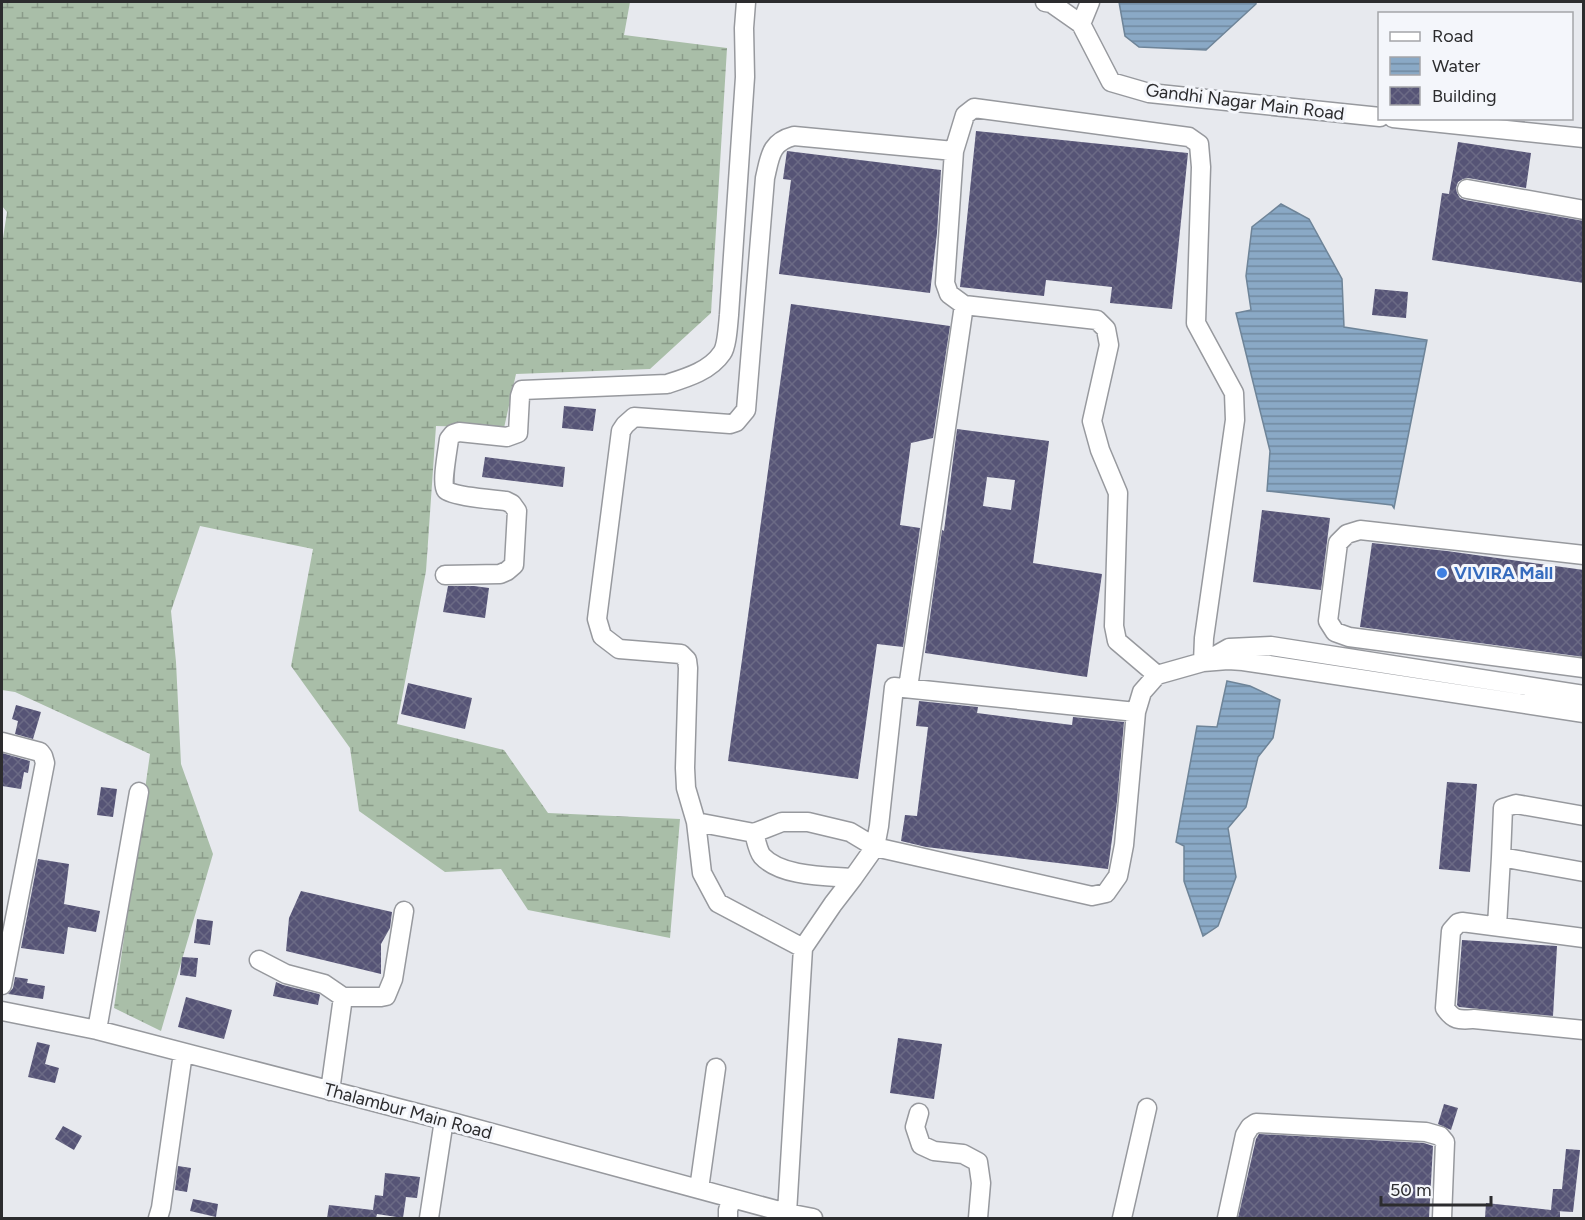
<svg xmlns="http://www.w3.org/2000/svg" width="1585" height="1220" font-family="Figtree,sans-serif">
<defs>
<pattern id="wetland-marsh" width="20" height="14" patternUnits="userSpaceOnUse" patternTransform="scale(1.5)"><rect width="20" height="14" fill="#a9bea8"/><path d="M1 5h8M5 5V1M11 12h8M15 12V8" fill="none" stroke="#8a9b89"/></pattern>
<pattern id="water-rules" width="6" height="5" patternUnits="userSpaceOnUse" patternTransform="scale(1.5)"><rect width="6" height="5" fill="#8aa9c6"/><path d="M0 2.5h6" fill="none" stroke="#718aa1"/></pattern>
<pattern id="building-cross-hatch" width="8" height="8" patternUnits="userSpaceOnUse" patternTransform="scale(1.5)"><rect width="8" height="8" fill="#565476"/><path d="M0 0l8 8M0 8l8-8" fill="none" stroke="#6b6a85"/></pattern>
</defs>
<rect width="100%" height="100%" fill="#e7e9ee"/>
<path fill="url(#wetland-marsh)" d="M 2,2 L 630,2 L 624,35 L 727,48 L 711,313 L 650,369 L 516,374 L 504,428 L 436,426 L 426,571 L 397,724 L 504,750 L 548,813 L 680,819 L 670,938 L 528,910 L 501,869 L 445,872 L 359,811 L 350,748 L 291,666 L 313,549 L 200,526 L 171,611 L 176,662 L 181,764 L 213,854 L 161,1031 L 114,1008 L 150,754 L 15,692 L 2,690 L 2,245 L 7,212 L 2,206 Z"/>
<path fill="url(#water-rules)" stroke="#6e8498" stroke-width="1.5" d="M 1119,2 L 1256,2 L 1256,4 L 1206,50 L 1139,47 L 1125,36 Z
M 1281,204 L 1309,219 L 1342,279 L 1344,327 L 1427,340 L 1394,508 L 1392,505 L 1267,491 L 1270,451 L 1236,313 L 1251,310 L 1246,276 L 1252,227 Z
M 1227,681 L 1250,686 L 1280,700 L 1273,738 L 1258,757 L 1246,807 L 1228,828 L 1236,877 L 1218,926 L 1203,936 L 1184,881 L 1184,846 L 1176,842 L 1197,726 L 1217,727 Z"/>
<path fill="url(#building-cross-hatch)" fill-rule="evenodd" d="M 976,131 L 1188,153 L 1172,309 L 1110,303 L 1112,287 L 1046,280 L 1044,296 L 960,287 Z
M 1458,142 L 1531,153 L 1526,188 L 1468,178 L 1463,179 L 1458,182 L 1456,188 L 1457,193 L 1460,198 L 1465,200 L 1584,221 L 1584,283 L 1432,260 L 1442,193 L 1449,194 Z
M 787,151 L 941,170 L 937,233 L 930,293 L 779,274 L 791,180 L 783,179 Z
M 1375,289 L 1408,292 L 1406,318 L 1372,315 Z
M 791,304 L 950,326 L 933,438 L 911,443 L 900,525 L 920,528 L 903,647 L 877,644 L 858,779 L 728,761 Z
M 564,406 L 596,409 L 593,431 L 562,428 Z
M 957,429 L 1049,441 L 1033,563 L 1102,574 L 1087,677 L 925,653 L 942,530 L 944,531 ZM 987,477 L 1015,480 L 1011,510 L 983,506 Z
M 485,457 L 565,467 L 563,487 L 482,477 Z
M 1262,510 L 1330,518 L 1321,590 L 1253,582 Z
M 1372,543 L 1447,551 L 1584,570 L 1584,657 L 1360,627 Z
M 448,586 L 474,586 L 489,588 L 485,618 L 443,612 Z
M 408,683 L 472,698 L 465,729 L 401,714 Z
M 919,701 L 978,707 L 977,713 L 1072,725 L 1073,717 L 1124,722 L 1117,802 L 1108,869 L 926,847 L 901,841 L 905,815 L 917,816 L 928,727 L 916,726 Z
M 16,705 L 41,712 L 33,739 L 15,734 L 18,721 L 12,719 Z
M 2,753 L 30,761 L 28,773 L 24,772 L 21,789 L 2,786 Z
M 1447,782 L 1477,784 L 1470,872 L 1439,869 Z
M 101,787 L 117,789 L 113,817 L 97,815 Z
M 38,859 L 69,864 L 64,904 L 100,911 L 96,932 L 68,927 L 64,954 L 21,948 Z
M 301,891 L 392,912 L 390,928 L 381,944 L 381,974 L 286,951 L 289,918 Z
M 197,919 L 213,921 L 210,945 L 194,943 Z
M 1462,940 L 1557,946 L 1553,1016 L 1459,1007 L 1457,1005 Z
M 182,957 L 198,958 L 196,977 L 180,975 Z
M 15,977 L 28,979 L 27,983 L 45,986 L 43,999 L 8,994 L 13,988 Z
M 276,982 L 283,985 L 319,994 L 320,995 L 318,1005 L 273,996 Z
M 186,997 L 232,1010 L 224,1039 L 178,1027 Z
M 898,1038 L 942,1044 L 934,1099 L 890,1093 Z
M 37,1042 L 50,1045 L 45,1064 L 59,1068 L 55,1083 L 28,1077 Z
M 1444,1104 L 1458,1108 L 1451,1130 L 1438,1124 Z
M 63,1126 L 82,1136 L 74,1150 L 55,1139 Z
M 1259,1134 L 1424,1143 L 1433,1146 L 1429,1218 L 1238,1218 L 1256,1139 Z
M 1566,1149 L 1580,1150 L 1573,1212 L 1556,1211 L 1560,1211 L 1560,1218 L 1485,1218 L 1486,1203 L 1551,1210 L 1553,1189 L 1562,1189 Z
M 178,1166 L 191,1168 L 187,1192 L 175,1190 Z
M 385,1173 L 420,1177 L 417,1198 L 406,1197 L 403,1218 L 377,1214 L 376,1218 L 327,1218 L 329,1205 L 373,1210 L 375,1195 L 383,1196 Z
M 193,1199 L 218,1204 L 216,1217 L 190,1211 Z"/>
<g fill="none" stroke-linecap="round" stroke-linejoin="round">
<g stroke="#97999e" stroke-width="21">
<path id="minor" d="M 1045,2 L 1051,3 L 1081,24 L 1111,82 L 1149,93 L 1380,117
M 1081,24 L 1090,2
M 1393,118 L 1584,138
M 1467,189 L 1584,210
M 964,305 L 1097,320 L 1106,329 L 1109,345 L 1092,421 L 1100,450 L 1118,493 L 1114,626 L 1117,641 L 1157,675
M 1584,555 L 1360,530 L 1347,534 L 1338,543 L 1328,621 L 1335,632 L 1349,637 L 1584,668
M 445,575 L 500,574 L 507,571 L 514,565 L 517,511 L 512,504 L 506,501 C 496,500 451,496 446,490 C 441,484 448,448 449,439 L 453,434 L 459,432 L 507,437 L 518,433 L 520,396 L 522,390 L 667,384 C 686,378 710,371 722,353 C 727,346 728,325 729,315 L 745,77 L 744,28 L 746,2
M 1213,657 L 1229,648 L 1271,646 L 1584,695
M 908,688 L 964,305 L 949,294 L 945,283 L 954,151 L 965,115 L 974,108 L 1189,137 L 1199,144 L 1201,167 L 1196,323 L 1234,393 L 1235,420 L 1204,638 L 1203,662
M 1136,712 L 894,687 L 879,826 L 875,847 L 1092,896 L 1106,893 L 1118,876 L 1124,845 L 1136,712 L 1142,692 L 1157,675 L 1203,662 L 1228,660 L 1243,661 L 1584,713
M 2,742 L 40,752 L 43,756 L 45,763 L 2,985
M 1584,816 L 1516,804 L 1503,808 L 1501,857 L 1584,872
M 696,822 L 754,833 L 782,822 L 808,822 L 850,832 L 875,847 L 853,878 L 833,904 L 803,948 L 787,1213
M 754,833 C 756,840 758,851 762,856 C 781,877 827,876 853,878
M 1497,926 L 1501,857
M 1584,938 L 1462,922 L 1458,923 L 1451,931 L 1445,1008 C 1454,1021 1459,1020 1474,1019 L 1584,1030
M 803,948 L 718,903 L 702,873 L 696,822 L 686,788 L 685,768 L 688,668 L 687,660 L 681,654 L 619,649 L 602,636 L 597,619 L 621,431 L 625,425 L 634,417 L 730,424 L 736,422 L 746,410 L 765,178 C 770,157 770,142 794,136 L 954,151
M 259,960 L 286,974 L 324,984 L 343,997
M 2,1011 L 97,1030 L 444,1120 L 787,1213 L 813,1218
M 97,1030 L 139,792
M 330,1091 L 343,997 L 381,997 L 386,996 L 393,979 L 404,911
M 919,1113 L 915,1127 L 921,1145 L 934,1151 L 963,1154 L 978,1162 L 981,1183 L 978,1218
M 699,1189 L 716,1068
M 158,1218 L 161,1208 L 183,1053
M 429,1218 L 444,1120
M 728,1218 L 728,1210 L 732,1198
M 1122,1218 L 1147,1108
M 1227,1218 L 1245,1135 L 1250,1127 L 1256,1123 L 1426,1132 L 1440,1136 L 1445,1142 L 1442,1218"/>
</g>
<use href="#minor" stroke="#fff" stroke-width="18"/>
</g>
<circle fill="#3f7fe0" stroke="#f4f6fb" stroke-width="2" cx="1442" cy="573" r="6"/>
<g text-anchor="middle" stroke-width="6" stroke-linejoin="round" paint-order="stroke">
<g font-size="18" fill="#2c2c2e" stroke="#f4f6fb">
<text transform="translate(1245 102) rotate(7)" y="6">Gandhi Nagar Main Road</text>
<text transform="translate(408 1111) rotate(15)" y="6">Thalambur Main Road</text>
</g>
<g font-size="18" font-weight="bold" fill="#366cbe" stroke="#f4f6fb" text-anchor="start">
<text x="1454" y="579">VIVIRA Mall</text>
</g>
</g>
<rect width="1585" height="1220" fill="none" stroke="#2c2c2e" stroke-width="6"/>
<rect x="1378" y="12" width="195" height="108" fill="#f4f6fb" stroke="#a4a5a9" stroke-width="1.5"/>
<rect x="1390" y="32" width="30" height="9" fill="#ffffff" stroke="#a4a5a9" stroke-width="1.5"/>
<text x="1432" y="42" font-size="18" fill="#2c2c2e">Road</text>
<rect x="1390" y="57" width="30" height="18" fill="url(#water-rules)" stroke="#a4a5a9" stroke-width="1.5"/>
<text x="1432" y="72" font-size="18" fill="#2c2c2e">Water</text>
<rect x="1390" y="87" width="30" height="18" fill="url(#building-cross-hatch)" stroke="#a4a5a9" stroke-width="1.5"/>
<text x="1432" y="102" font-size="18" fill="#2c2c2e">Building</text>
<path d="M1381 1196v9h110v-9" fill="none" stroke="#2c2c2e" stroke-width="3"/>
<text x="1390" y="1196" font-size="18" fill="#2c2c2e" stroke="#f4f6fb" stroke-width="4.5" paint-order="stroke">50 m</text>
</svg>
